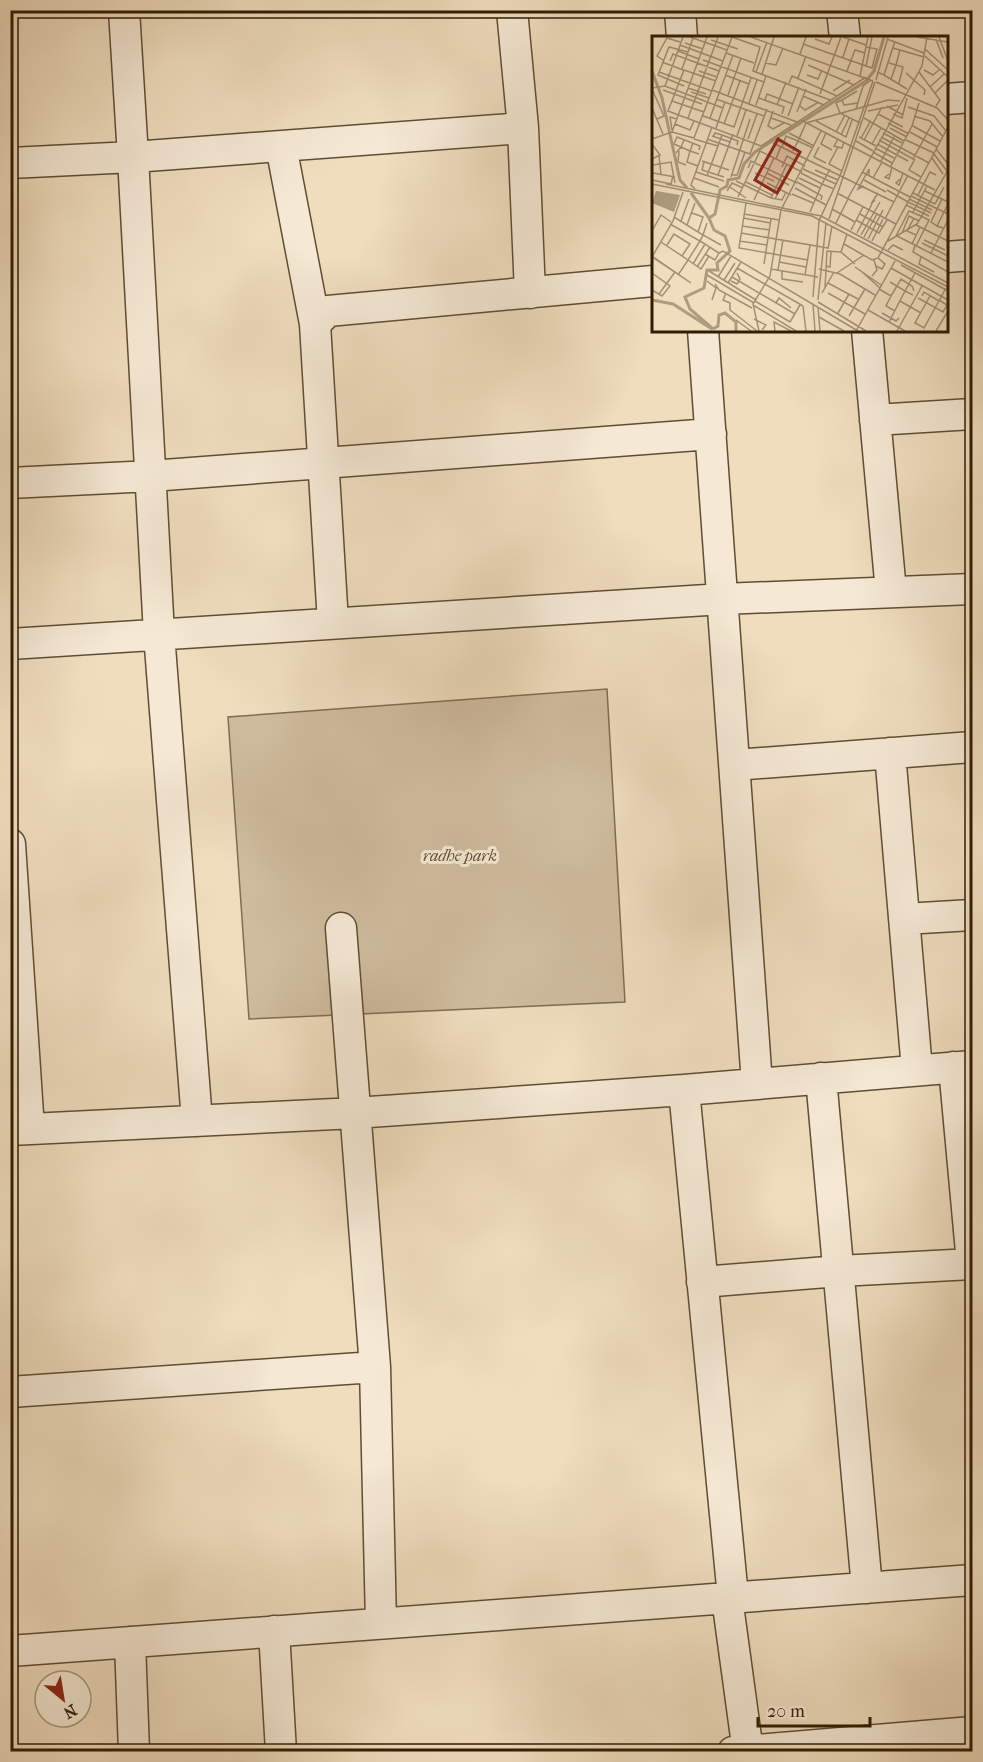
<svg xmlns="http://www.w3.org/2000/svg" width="983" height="1762" font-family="'IM FELL French Canon',serif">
<rect width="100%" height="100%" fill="#efddbe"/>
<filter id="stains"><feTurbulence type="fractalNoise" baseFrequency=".00333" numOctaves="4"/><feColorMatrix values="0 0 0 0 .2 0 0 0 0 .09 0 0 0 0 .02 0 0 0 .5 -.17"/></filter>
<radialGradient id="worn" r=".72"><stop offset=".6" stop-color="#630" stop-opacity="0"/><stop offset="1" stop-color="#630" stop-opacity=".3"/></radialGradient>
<path fill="#cfbc9f" stroke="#806c52" stroke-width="1.5" d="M 607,689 L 625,1002 L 249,1019 L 228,717 Z"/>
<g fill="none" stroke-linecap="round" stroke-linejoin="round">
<g stroke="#604d33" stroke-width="33">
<path id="street" d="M 124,10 L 133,157 L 159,634 L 197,1121
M 512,10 L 523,128 L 530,293
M 680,10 L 682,38
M 842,10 L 845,38
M 946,99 L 972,97
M 281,146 L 315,324 L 333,623
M 10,163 L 133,157 L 523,128
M 946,257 L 972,255
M 315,324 L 328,311 L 653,281
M 703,330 L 757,1084
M 867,330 L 891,592
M 875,420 L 972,414
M 10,483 L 151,476 L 711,434
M 10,644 L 723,599 L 972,589
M 890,753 L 917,1070
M 735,765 L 972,747
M 10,844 L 29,1129
M 904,919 L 972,915
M 954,1067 L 972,1263
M 821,1078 L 867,1588
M 684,1090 L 972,1066
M 10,1130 L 355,1113 L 684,1090 L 733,1597
M 702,1282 L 839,1271 L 972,1264
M 375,1367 L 381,1623
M 10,1392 L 375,1367 L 341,928
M 727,1598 L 748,1752
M 274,1631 L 281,1752
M 130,1642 L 134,1752
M 10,1651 L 972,1580
M 733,1752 L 972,1732"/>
</g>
<use href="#street" stroke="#f5e9d5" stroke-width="30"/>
</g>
<g text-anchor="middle" stroke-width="6" stroke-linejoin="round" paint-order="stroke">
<g font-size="16" font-style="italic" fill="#604d33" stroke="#f5e9d5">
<text x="460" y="861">radhe park</text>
</g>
</g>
<g transform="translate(652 36)">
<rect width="296" height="296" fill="#efddbe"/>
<path d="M 4,155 L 28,159 L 22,176 L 0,167 Z" fill="#ae9c7f"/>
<path fill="none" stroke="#ae9c7f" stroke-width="3" d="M 0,35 L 10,62 L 28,144 L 35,152M 39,157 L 57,182M 0,264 L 21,268 L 60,293M 61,293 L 38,273 L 33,261 L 52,252 L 55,234 L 66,234 L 65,227 L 78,215 L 73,200 L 62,194 L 57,182 L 63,178 L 68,154 L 75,150 L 76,144 L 87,142 L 92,128 L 103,116 L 214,45 L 222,35 L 232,1M 61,293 L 66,290 L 67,279 L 73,277 L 84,286 L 84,295"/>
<path fill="none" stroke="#a39074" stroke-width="1.5" d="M 38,1 L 75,14M 80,1 L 108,11 L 101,35 L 178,64M 99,1 L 221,45M 191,1 L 214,9M 265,1 L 296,6M 287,1 L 296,25M 163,3 L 177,8 L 180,1M 235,3 L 272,17M 284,3 L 291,22M 59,4 L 86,13M 33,7 L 51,13M 151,8 L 220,32 L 225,13 L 214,11M 28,9 L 71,25M 241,12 L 272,21M 273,13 L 296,34M 26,15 L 47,23M 74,17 L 102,27M 148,18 L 154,1M 273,20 L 296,41M 191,21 L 197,3M 11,24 L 5,20 L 15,2 L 28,6M 51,24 L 112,46M 18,25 L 21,18 L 67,35M 10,26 L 31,34M 113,27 L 124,29 L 131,12M 237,27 L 244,29 L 248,14M 156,29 L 202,49M 214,30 L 220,1M 30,33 L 41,2M 272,34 L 281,39 L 288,33M 47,35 L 65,41M 195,35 L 203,14 L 213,17M 7,36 L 60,55M 104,36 L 115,6M 225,36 L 232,39 L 243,5M 267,36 L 288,64 L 284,70M 254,37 L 273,54 L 272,59M 110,38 L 122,1M 73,39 L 97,48M 155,39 L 166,43 L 170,34M 232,39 L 255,53M 208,40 L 216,1M 146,42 L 154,20M 239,43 L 244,29 L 251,31 L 247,47M 224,44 L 236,1M 64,45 L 32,34 L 16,75 L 109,110 L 214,41M 224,46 L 285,72 L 296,84M 137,47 L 140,40 L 185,60M 13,50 L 31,1M 32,50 L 6,39 L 17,11 L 36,16M 278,51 L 292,38M 0,52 L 13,50 L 34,58M 36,52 L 54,58M 0,53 L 12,80 L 5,83M 11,54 L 50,68M 60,54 L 145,86M 181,55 L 198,44M 205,55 L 190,64 L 192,69 L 206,67M 39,56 L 57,62M 283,57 L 296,44M 34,58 L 71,72M 168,58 L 189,1M 76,59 L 89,22M 151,60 L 172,69M 107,62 L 132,71 L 130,78M 64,63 L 112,80M 113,64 L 115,58 L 141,68M 190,64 L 184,67 L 188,77 L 208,87M 20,65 L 52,76M 97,67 L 105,44M 104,69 L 114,40M 125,69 L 134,46M 147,69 L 153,74 L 167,66M 235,70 L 251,79M 256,71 L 282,80 L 294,95M 0,72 L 11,98M 204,73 L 211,50 L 219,44M 121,75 L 116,90 L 121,93 L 132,87M 216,75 L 246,69M 145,76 L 154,53M 226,78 L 251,91M 241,78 L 250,82 L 255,62M 51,80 L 82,91 L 99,42M 136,80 L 147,51M 262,80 L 278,85 L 291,101M 36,82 L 66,1M 58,82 L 81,19M 119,82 L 139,89M 212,82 L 252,105M 149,84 L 283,154M 164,85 L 194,101 L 200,84M 236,87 L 257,98M 23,88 L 38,94 L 42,85M 72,88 L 88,45M 261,90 L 288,105M 64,92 L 73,66M 238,92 L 255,101M 20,94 L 18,81 L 25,83M 20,96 L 55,1M 184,96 L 193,79M 258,96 L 285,111M 137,97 L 162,110M 174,97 L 169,108 L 180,114M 231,97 L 250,107M 189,99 L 197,82M 60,100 L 78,106M 85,100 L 94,74M 61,101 L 63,97 L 70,99 L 86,105 L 85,109M 207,101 L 224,110M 229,101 L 277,127M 209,102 L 218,86M 0,103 L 20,96 L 42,102 L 80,1M 42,103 L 66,110M 55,103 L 98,118 L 115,73M 96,103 L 105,78M 186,103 L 182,110 L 190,112 L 192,106M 32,104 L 29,111 L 38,115 L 35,126 L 46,130M 125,104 L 142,112M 212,104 L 230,71M 227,104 L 261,123 L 280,88M 254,104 L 282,117M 204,105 L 221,115M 41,107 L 38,115 L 47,118M 121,107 L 242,166M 0,108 L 8,119 L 0,123M 220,108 L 229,92M 225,108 L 256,125M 129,110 L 124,123 L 150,136M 130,111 L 134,100 L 146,105 L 154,87 L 236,64 L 248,65M 167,111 L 162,121 L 174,127M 186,111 L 177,128 L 190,135M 223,112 L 242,122M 284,113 L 296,128M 27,115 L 26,126 L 34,129M 141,115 L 146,105 L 161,112M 221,116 L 240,127M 24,117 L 29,111 L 22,108 L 25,101 L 48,110 L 47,114M 282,118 L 295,135M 7,120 L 9,138M 280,122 L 291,138M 263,123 L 257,134 L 269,141M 50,125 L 77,134M 229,125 L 243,99M 52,126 L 50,134 L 72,141M 1,129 L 19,126 L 23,147M 239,130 L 260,90 L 267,67M 130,131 L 135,120 L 153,130M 96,132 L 99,125 L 145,147M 151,133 L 184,148M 163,134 L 186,144M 44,136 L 72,145M 210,136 L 258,161M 1,137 L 23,141M 103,137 L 122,145M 115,137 L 137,149M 149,137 L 170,148 L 178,133M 237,138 L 233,141 L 237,143 L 240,131M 66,139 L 81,98M 80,139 L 85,139 L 93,116M 55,140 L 70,99M 79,141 L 98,83M 42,142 L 67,151M 147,142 L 168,152M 221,142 L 230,126M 248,143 L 244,147 L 247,149 L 251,137M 0,144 L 19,148 L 21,140M 212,144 L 234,156M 84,145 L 119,162 L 135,128M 94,146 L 120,159M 145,146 L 170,160 L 169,164M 115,147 L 139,159M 0,148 L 160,180 L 296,251M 14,148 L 169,180 L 296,247M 212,150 L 206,153 L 217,133 L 217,140M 78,151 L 94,162M 143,152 L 174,169M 43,153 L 39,149 L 60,91M 235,154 L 256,166M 75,155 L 80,147 L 91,152M 273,155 L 296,166M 185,157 L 244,188M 261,157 L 283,168M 140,158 L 161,167M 266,159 L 278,136 L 284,139M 259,160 L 296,178M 86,161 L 108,115 L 124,123M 119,162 L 130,164 L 134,156M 196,162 L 270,30 L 275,1M 123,163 L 132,146M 257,163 L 280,174M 102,164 L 122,122M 223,164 L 219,168 L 226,157M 256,166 L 279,177M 94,167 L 87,212 L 156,224M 283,168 L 292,151M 254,169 L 277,180M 180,173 L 203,186M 158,176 L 170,148 L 182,153M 261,176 L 275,150M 40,177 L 51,181 L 46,196M 92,178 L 127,184M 208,178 L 231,191M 22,181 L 51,199 L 48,205 L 67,217 L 63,224 L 53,218M 91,182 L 119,187M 262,182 L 255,195 L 264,199M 177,183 L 223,46M 233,183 L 256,139M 204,184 L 227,197 L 235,184M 29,185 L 37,163M 55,187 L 51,199 L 69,209M 184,187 L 196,163M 35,189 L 43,167M 264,189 L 296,205M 90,190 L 118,194M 285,190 L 279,186 L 290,163M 291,192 L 285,190 L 296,168M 199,194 L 211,171M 0,195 L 9,179 L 19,186M 89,197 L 176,212M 205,197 L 220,168M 250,197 L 257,180 L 267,185M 209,199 L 228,166M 244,200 L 257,175 L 269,180 L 277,184 L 264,210M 245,200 L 296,226M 212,201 L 225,178M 216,203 L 231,174M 272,204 L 293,214M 87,205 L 115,209M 220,205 L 231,183M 236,205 L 265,188 L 296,134M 9,206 L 36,224 L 48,205 L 18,188M 270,207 L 296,220M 192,208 L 220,224 L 226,222 L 296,91M 260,208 L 268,191M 15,209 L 22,198 L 38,208 L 30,220M 263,209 L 261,216 L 296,236M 176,213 L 180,190M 236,214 L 241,209 L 251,214M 189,216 L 203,228M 67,217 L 71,215 L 206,295M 279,217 L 296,184M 0,220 L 39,247 L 0,221M 0,221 L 21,185 L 31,156M 269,221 L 267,228 L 282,236M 127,226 L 154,231M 41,228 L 53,208M 112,228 L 119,183M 249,229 L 296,255M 174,230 L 178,231 L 179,215M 224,230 L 230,233 L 233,228 L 226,222M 45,231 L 58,211M 203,231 L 229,249M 85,232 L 151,270M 239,232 L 296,264M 119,233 L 166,241M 167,233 L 188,238 L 223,259M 126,234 L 131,204M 57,235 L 104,264M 130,235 L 130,243 L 151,246M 209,235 L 228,252M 0,237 L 18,250 L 10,260 L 0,254M 185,237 L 212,219M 26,239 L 36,224 L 49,233 L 57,220M 55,239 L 102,267M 153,239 L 158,209M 220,240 L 225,234 L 222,224M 66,241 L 79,220M 80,241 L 143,278M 72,244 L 83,227M 55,245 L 64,252 L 60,264M 79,245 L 85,248 L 88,243 L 85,237M 238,246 L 253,255 L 263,237M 76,247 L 89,226M 176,247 L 206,263M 63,248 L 67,254 L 100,272M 173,252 L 175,215 L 189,216 L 195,198M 227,253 L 239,260 L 249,243 L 260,250 L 262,255M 74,257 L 71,264 L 78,267 L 78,274 L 105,295M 170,257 L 182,236M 176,257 L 213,278M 7,258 L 23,236M 239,260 L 234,270 L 243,275M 270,260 L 272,256 L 287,265M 278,260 L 263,287 L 272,292 L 294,252M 161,261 L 167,185 L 190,135 L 221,45M 266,262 L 291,276 L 295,269 L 287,264M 166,264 L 174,187M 103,265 L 138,286M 248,265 L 269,277M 166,266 L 214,295M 124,267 L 127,262 L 139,272M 161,268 L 163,295M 101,269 L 144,295M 151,270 L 154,295M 166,271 L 168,295M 216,274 L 253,295M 186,277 L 197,258M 230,277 L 244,285 L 247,282M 197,280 L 213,253M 167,281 L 192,295M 102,283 L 114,289 L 110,294M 84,284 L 99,295M 138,286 L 148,269M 237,286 L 253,255 L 261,259M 107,295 L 101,268 L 118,240 L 129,174 L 169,95M 123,295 L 122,286 L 139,295M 204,295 L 243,225M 245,295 L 270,250M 284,295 L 296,275"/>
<path fill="#8f2418" fill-opacity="0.15" stroke="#8f2418" stroke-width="3" d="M 126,103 L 148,116 L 125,157 L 103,144 Z"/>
<rect width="296" height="296" fill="none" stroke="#301d05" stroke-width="3"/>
</g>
<rect width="983" height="1762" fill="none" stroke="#efddbe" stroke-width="36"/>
<rect x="12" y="12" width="959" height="1738" fill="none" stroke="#301d05" stroke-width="3"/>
<rect x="18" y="18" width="947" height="1726" fill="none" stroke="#301d05" stroke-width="1.5"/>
<g transform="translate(63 1699) rotate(150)"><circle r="28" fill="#f5e9d5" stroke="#a69782" stroke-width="1.5"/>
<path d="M0-4.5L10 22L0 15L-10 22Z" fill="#8f2418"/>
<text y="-9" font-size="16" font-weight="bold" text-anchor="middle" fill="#301d05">N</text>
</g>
<path d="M758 1717v9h112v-9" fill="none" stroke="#301d05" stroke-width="3"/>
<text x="767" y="1717" font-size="18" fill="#301d05" stroke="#f5e9d5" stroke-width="4.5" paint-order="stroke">20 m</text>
<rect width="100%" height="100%" filter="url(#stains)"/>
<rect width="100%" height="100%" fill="url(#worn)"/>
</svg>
